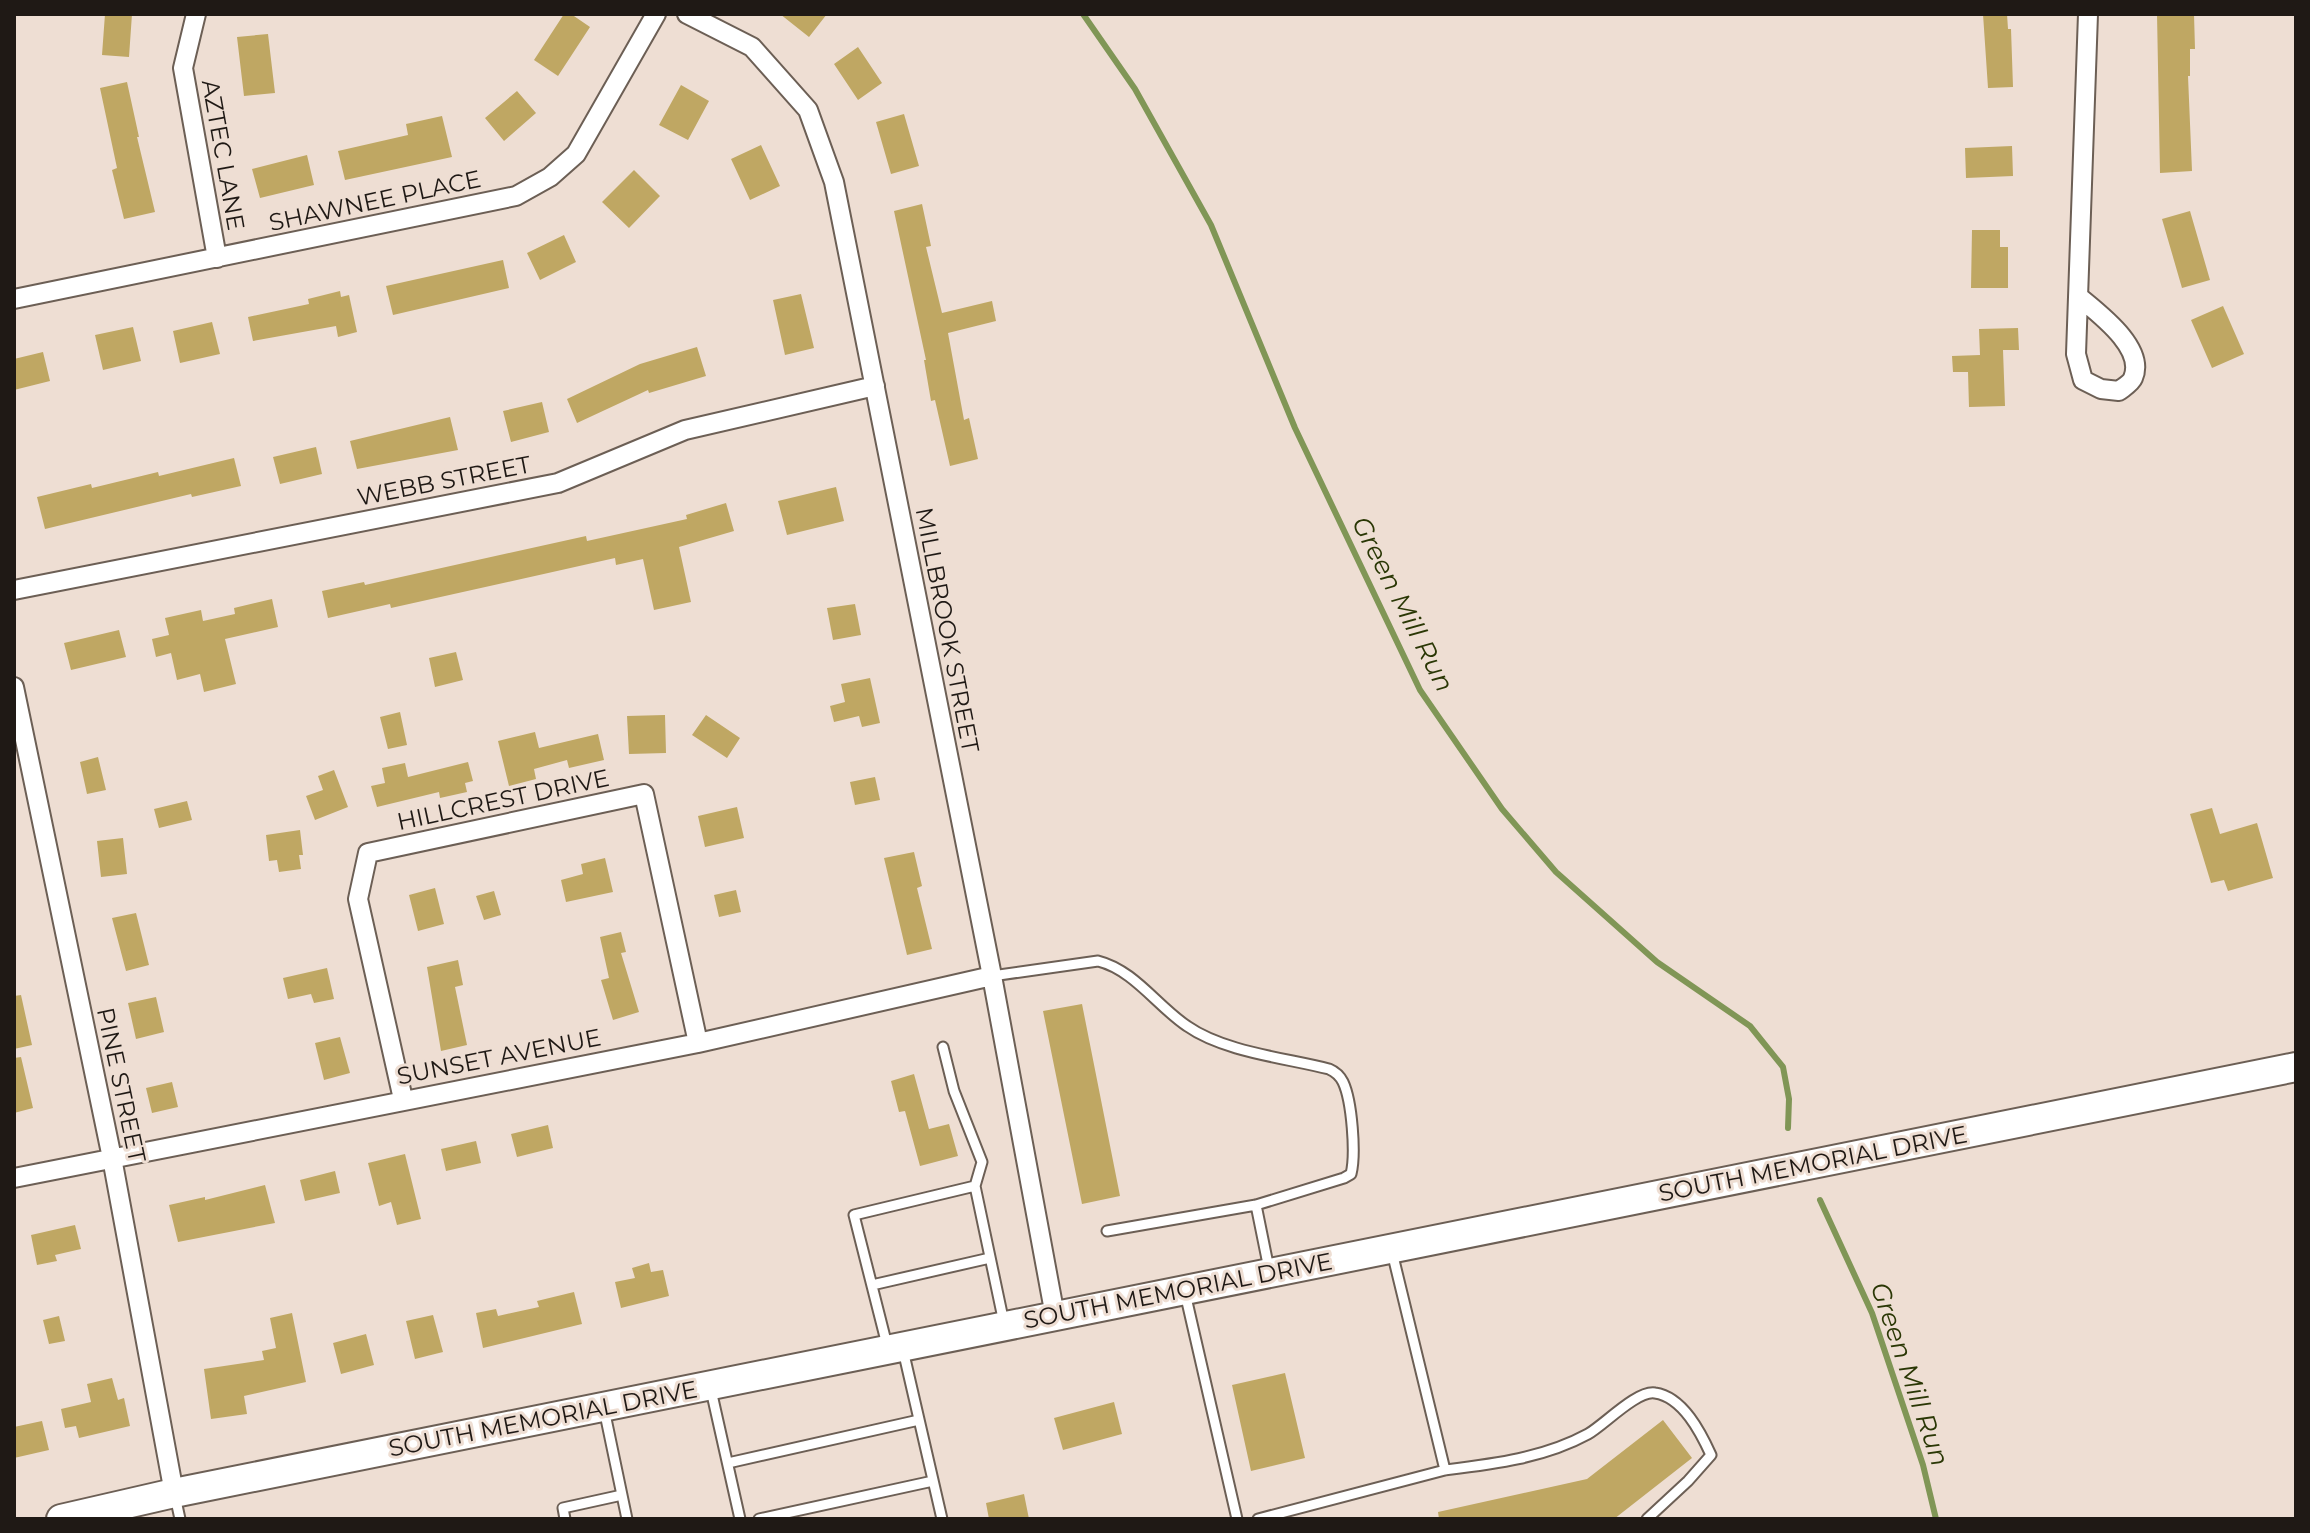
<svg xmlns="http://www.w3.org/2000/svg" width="2310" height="1533" font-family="Montserrat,sans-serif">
<rect width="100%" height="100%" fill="#eeded3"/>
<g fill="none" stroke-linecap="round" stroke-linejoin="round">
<path stroke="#809656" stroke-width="6" d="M 1083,14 L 1135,89 L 1211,225 L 1295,428 L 1420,690 L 1502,809 L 1556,872 L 1657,962 L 1750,1026 L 1783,1067 L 1789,1099 L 1788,1128
M 1820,1200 L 1872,1313 L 1923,1465 L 1936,1519"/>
</g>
<path fill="#bfa763" d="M 105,14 L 132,14 L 129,57 L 102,55 Z
M 564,14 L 571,14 L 590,27 L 558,76 L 534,60 Z
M 780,14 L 827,14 L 809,37 Z
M 1983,14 L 2007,14 L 2008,29 L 2011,29 L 2013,87 L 1988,88 Z
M 2157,14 L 2194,14 L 2195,49 L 2190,49 L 2190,76 L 2188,76 L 2192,171 L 2160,173 Z
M 268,34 L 275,93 L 244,96 L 237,37 Z
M 858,47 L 882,83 L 858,100 L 834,64 Z
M 127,82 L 139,137 L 137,137 L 155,212 L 124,219 L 112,170 L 117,168 L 100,88 Z
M 681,85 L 709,101 L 688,140 L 659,125 Z
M 517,91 L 536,113 L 504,141 L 485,118 Z
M 904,114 L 919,166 L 891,174 L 876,122 Z
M 442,116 L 452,157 L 345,180 L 338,151 L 408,135 L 406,124 Z
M 761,145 L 780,186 L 750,200 L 731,159 Z
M 2012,146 L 2013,176 L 1966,178 L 1965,148 Z
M 307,155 L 314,185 L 260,198 L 252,169 Z
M 634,170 L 660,196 L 629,228 L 602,202 Z
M 922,204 L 931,246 L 926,247 L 942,313 L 992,301 L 996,321 L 948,333 L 964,420 L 969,418 L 978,459 L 950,466 L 935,400 L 931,401 L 924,360 L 926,360 L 894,211 Z
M 2190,211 L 2210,280 L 2182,288 L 2162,219 Z
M 1972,230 L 2000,230 L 2000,247 L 2008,247 L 2008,288 L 1971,288 Z
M 564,235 L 576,262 L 540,280 L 527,253 Z
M 503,260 L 509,288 L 393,315 L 386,286 Z
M 340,291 L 341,297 L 349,295 L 357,332 L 338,337 L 336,326 L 253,341 L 248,317 L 309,304 L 308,299 Z
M 801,294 L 814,348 L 785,355 L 773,300 Z
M 2223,306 L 2244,354 L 2212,368 L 2191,320 Z
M 212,322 L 220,354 L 180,363 L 173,331 Z
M 133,327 L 141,361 L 103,370 L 95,335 Z
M 2018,328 L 2019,350 L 2003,350 L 2005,406 L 1969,407 L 1968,372 L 1953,372 L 1952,356 L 1980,355 L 1979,329 Z
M 697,347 L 706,376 L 649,393 L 648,390 L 577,423 L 567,399 L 640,364 Z
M 43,352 L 50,381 L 14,390 L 14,359 Z
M 542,402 L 549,432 L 511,442 L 503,411 Z
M 450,417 L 458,450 L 357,469 L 350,441 Z
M 316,447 L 322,474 L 280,484 L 273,457 Z
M 234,458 L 241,486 L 192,497 L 191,494 L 45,529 L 37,497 L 91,484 L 92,488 L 158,472 L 159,476 Z
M 836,487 L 844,521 L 787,535 L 778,501 Z
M 726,503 L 734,531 L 679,547 L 691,602 L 654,610 L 643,559 L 616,565 L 615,558 L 391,608 L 390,604 L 328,618 L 322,591 L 364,582 L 365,585 L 586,536 L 587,541 L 687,519 L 686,515 Z
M 272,599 L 278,627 L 225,639 L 236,684 L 204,692 L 200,674 L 177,680 L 171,653 L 156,657 L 152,639 L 169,635 L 165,618 L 201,610 L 203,621 L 235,614 L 234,608 Z
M 855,604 L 861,635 L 833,640 L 827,608 Z
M 119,630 L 126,657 L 71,670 L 64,643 Z
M 456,652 L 463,680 L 435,687 L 429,658 Z
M 870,678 L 880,723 L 862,727 L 859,716 L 834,722 L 830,706 L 845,702 L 841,684 Z
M 400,712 L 407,745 L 388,749 L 380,717 Z
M 665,715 L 666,753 L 629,754 L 627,716 Z
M 706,715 L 740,738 L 727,758 L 692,735 Z
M 535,732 L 539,748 L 598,734 L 604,760 L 569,768 L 567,760 L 534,769 L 536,779 L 509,786 L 498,741 Z
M 98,757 L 106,790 L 87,794 L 80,762 Z
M 468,762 L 473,781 L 465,783 L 467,792 L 440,798 L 439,792 L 377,807 L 371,786 L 385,783 L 382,768 L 405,763 L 408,777 Z
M 334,770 L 348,807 L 315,820 L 306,796 L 323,790 L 318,776 Z
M 875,777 L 880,800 L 855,805 L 850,782 Z
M 187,801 L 192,820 L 159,828 L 154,809 Z
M 737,807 L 744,838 L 705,847 L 698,816 Z
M 2212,808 L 2220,834 L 2257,823 L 2273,878 L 2228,891 L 2224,880 L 2211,883 L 2190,814 Z
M 300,830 L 303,855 L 299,855 L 301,869 L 279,872 L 277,860 L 269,861 L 266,835 Z
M 123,838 L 127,874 L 101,877 L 97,841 Z
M 914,852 L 922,886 L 917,888 L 932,949 L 907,955 L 884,858 Z
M 605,858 L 613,892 L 566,902 L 561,880 L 583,874 L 581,864 Z
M 435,888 L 444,924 L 418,931 L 409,895 Z
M 736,890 L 741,912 L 719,917 L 714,895 Z
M 494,891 L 501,915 L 484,920 L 476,896 Z
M 136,913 L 149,965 L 126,971 L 112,918 Z
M 621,932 L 626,952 L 621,953 L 639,1012 L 613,1020 L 601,980 L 609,978 L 600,937 Z
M 458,960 L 463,985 L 455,987 L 467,1045 L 441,1051 L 427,967 Z
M 327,968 L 334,999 L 314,1003 L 311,994 L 288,999 L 283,978 Z
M 21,995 L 32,1045 L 14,1049 L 14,996 Z
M 156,997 L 164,1032 L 136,1039 L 128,1003 Z
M 1082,1004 L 1120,1196 L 1082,1204 L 1043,1011 Z
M 340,1037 L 350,1073 L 324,1080 L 315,1043 Z
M 21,1057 L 33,1108 L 14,1113 L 14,1058 Z
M 914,1074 L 929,1129 L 949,1124 L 958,1156 L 920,1166 L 905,1111 L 899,1112 L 891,1081 Z
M 172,1082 L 178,1107 L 152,1113 L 146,1088 Z
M 548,1125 L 553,1148 L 517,1157 L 511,1134 Z
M 476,1141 L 481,1163 L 446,1171 L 441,1149 Z
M 405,1154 L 421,1219 L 397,1225 L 391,1202 L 379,1206 L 368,1163 Z
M 335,1171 L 340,1193 L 305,1201 L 300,1180 Z
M 265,1185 L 275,1223 L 178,1242 L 169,1205 L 205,1197 L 205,1200 Z
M 75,1225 L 81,1249 L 55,1255 L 57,1261 L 37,1265 L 31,1235 Z
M 649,1263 L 651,1272 L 663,1270 L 669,1296 L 621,1308 L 615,1282 L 635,1278 L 632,1268 Z
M 574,1292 L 582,1324 L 483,1348 L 476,1313 L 496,1309 L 498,1316 L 539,1307 L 537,1301 Z
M 292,1313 L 306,1382 L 244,1396 L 247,1414 L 211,1419 L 204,1369 L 264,1360 L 262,1351 L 276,1348 L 270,1318 Z
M 433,1315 L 443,1352 L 415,1359 L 406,1321 Z
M 59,1316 L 65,1341 L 49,1344 L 43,1320 Z
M 366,1334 L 374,1365 L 341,1374 L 333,1343 Z
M 1285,1373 L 1305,1458 L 1251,1471 L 1232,1385 Z
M 112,1378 L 118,1400 L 124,1398 L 130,1426 L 79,1438 L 76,1426 L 65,1428 L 61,1409 L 91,1402 L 87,1384 Z
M 1114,1402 L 1122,1434 L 1063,1450 L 1054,1418 Z
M 1663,1420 L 1692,1458 L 1614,1519 L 1439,1519 L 1438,1512 L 1587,1479 Z
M 42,1421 L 49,1450 L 14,1458 L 14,1427 Z
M 1024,1494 L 1029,1519 L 989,1519 L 986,1503 Z"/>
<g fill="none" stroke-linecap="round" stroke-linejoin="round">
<g stroke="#6c5f55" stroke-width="13">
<path id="lane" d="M 992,976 L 1098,961 C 1134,970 1157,1006 1187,1026 C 1224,1052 1286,1058 1329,1069 C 1336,1072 1340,1076 1343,1082 C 1352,1101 1356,1154 1351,1174 L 1344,1178 L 1256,1205 L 1107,1231
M 943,1047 L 954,1091 L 982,1162 L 975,1186
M 1256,1205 L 1269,1269
M 872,1285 L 990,1258
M 1185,1293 L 1237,1519
M 887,1345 L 854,1215 L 975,1186 L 1004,1323
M 903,1350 L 942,1519
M 711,1390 L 740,1519
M 604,1409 L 627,1519
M 728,1463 L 919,1420
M 1445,1470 C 1494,1464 1544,1458 1588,1434 C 1604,1425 1637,1390 1655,1393 C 1683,1397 1701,1433 1711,1455 L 1688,1481 L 1647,1519
M 175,1496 L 180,1519
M 565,1519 L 563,1508 L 622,1495
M 759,1519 L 933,1481
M 1258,1519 L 1445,1470 L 1392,1252"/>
</g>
<g stroke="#6c5f55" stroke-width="22">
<path id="street" d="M 196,14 L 183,68 L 217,258
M 687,14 L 752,47 L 808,110 L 834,182 L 992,976 L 1055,1316
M 2079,297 C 2098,313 2146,348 2133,378 C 2131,383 2124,387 2119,391 L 2101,389 L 2083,380 L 2076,354 L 2088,14
M 14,299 L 516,196 L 550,177 L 576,154 L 656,14
M 14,590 L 558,483 L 685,430 L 875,386
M 14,687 L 112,1158 L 174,1493
M 403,1099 L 358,899 L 368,853 L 644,794 L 698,1043
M 14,1178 L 698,1043 L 992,976"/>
</g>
<g stroke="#6c5f55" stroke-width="32">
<path id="primary" d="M 61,1519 L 174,1493 L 2296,1067"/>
</g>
<use href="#lane" stroke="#fff" stroke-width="9"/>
<use href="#street" stroke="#fff" stroke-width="18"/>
<use href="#primary" stroke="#fff" stroke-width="28"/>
</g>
<g text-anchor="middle" stroke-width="6" stroke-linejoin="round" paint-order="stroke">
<g font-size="24" fill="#1f1915" stroke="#eeded3">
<text transform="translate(223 155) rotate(80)" y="8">AZTEC LANE</text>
<text transform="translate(375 201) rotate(-12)" y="8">SHAWNEE PLACE</text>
<text transform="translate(444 481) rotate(-11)" y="8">WEBB STREET</text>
<text transform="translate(947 630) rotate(79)" y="8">MILLBROOK STREET</text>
<text transform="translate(503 800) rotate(-12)" y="8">HILLCREST DRIVE</text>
<text transform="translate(499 1057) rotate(-11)" y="8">SUNSET AVENUE</text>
<text transform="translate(121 1085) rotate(78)" y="8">PINE STREET</text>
<text transform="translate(1813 1164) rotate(-11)" y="8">SOUTH MEMORIAL DRIVE</text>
<text transform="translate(1178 1291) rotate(-11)" y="8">SOUTH MEMORIAL DRIVE</text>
<text transform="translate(543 1419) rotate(-11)" y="8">SOUTH MEMORIAL DRIVE</text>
</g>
<g font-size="26" font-style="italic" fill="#2a3705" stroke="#eeded3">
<text transform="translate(1403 604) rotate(63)" y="9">Green Mill Run</text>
<text transform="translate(1910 1374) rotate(71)" y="9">Green Mill Run</text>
</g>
</g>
<rect width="2310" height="1533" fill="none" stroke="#1f1915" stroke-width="32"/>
</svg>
